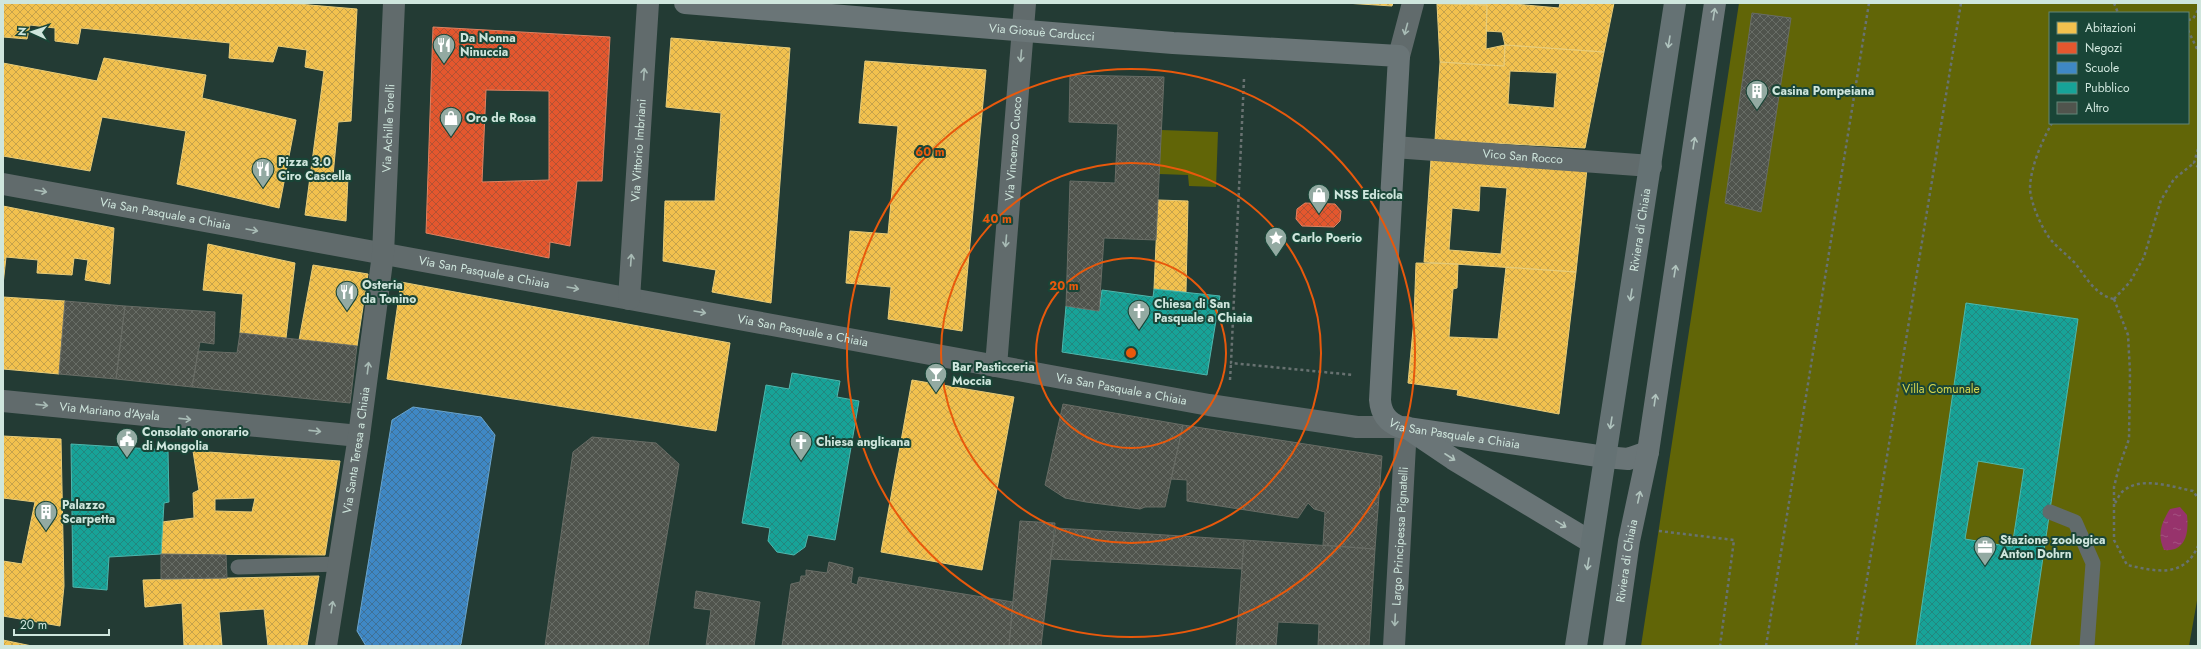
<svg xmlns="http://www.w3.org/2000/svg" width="2201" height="649" font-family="Jost,sans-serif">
<defs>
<pattern id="water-ripples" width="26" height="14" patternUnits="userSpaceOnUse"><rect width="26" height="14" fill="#97336c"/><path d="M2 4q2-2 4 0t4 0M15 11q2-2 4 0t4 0" fill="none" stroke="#a45181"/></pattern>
<pattern id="homes-cross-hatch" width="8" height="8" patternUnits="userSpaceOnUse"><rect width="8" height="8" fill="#f2c14e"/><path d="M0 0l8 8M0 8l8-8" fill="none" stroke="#c5a24b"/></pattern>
<pattern id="shops-cross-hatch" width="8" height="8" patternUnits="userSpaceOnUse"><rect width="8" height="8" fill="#e4572e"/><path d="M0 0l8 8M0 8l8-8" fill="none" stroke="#b25234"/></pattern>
<pattern id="schools-cross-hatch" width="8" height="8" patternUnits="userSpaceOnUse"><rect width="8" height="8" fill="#3f88c5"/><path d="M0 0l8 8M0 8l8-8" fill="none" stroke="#3f7197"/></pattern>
<pattern id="public-cross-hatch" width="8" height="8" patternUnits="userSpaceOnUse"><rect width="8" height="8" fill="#17a398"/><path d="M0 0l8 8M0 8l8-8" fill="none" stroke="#23877e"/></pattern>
<pattern id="building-cross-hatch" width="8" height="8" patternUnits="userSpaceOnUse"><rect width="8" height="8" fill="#50544d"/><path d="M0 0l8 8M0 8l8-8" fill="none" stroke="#686d66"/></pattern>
</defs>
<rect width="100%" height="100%" fill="#233b34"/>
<path fill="#616507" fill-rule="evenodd" d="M 1739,3 L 2198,3 L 2198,595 L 2189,646 L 1641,646 ZM 2050,13 L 2188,13 L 2188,123 L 2050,123 Z
M 1161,130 L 1218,132 L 1216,187 L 1189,186 L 1188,175 L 1159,174 Z"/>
<path fill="url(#water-ripples)" d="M 2180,507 L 2187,515 C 2189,532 2186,552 2164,550 C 2157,535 2161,523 2170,509 Z"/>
<path fill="url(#homes-cross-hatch)" stroke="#e8cc79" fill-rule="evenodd" d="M 3,3 L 286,3 L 357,9 L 351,121 L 338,122 L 333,176 L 348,177 L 346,221 L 305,215 L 324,71 L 305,67 L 307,50 L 278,46 L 273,62 L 229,58 L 230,43 L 81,28 L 78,44 L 55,41 L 55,28 L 30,25 L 27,39 L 3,37 Z
M 1345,3 L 1393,3 L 1392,6 Z
M 1437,3 L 1503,3 L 1559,8 L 1560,3 L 1614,3 L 1604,52 L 1505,45 L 1502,32 L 1486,31 L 1487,5 Z
M 1437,4 L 1487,5 L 1486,49 L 1505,45 L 1504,66 L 1440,62 Z
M 671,38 L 790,48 L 771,303 L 712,292 L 716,270 L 663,261 L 665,201 L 715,201 L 721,113 L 666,107 Z
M 1505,45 L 1604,52 L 1585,148 L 1435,140 L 1440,62 L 1504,66 ZM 1510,71 L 1557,73 L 1554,108 L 1508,104 Z
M 104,58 L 206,75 L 202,98 L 296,120 L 279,208 L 177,184 L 186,131 L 102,117 L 90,171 L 3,156 L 3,63 L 97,81 Z
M 865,61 L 986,70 L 962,331 L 888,319 L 891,287 L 846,283 L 850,231 L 888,234 L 898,126 L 859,123 Z
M 1431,159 L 1587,169 L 1576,272 L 1424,262 ZM 1480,186 L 1507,188 L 1501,254 L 1449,250 L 1452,208 L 1479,211 Z
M 1158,200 L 1188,201 L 1186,292 L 1154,289 Z
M 3,206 L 114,228 L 110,284 L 85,280 L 88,260 L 74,258 L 72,275 L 37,273 L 38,260 L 6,257 L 3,285 Z
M 208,244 L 295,263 L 286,338 L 240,333 L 243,294 L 203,290 Z
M 1416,263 L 1458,264 L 1457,288 L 1453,289 L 1449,337 L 1498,339 L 1506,267 L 1576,272 L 1559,414 L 1457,395 L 1458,390 L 1408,383 L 1414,319 Z
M 313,265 L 368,274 L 357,346 L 299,340 Z
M 401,282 L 730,343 L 716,431 L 387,379 Z
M 3,297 L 65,301 L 59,374 L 3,369 Z
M 912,380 L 1014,397 L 982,570 L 881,552 Z
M 3,436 L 61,439 L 64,586 L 60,626 L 3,616 L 3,561 L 22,564 L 35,502 L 3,498 Z
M 193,451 L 340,461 L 325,555 L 161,554 L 162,522 L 194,518 L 193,493 L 199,490 ZM 255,498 L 252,512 L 215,511 L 215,499 Z
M 319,576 L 307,646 L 268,646 L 264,609 L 219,612 L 222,646 L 184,646 L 182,603 L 145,607 L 143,580 Z
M 3,640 L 32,646 L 3,646 Z"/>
<path fill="url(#shops-cross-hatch)" stroke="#de8262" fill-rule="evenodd" d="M 433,27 L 610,37 L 602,181 L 577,181 L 570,246 L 550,242 L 549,258 L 426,233 ZM 486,90 L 549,91 L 549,180 L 482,182 Z
M 1305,203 L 1335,204 L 1341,211 L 1340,221 L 1334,227 L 1302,226 L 1296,219 L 1297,209 Z"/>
<path fill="url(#schools-cross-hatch)" stroke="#6aa4cc" d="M 413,407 L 481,417 L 495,435 L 461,644 L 459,646 L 366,646 L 357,631 L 392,420 Z"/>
<path fill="url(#public-cross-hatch)" stroke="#4eb7ad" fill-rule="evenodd" d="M 1154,289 L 1220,296 L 1207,375 L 1062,352 L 1066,306 L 1099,311 L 1102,290 L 1153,297 Z
M 1966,303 L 2078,319 L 2030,646 L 1916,646 ZM 1978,461 L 2024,469 L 2012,547 L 1965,539 Z
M 792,373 L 840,381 L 837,397 L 859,401 L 835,540 L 808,535 L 805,547 L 794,555 L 777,552 L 768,541 L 770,528 L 742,523 L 766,385 L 789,389 Z
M 71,444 L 168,450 L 169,502 L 164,503 L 161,554 L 109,557 L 107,590 L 73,587 Z"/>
<path fill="url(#building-cross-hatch)" stroke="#686c65" d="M 1752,13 L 1791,18 L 1761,212 L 1725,203 Z
M 1070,75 L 1164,77 L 1156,240 L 1104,238 L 1099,311 L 1066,306 L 1070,181 L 1115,183 L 1118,124 L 1069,122 Z
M 65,301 L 125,306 L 116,379 L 59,374 Z
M 125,306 L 215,312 L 214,344 L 200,342 L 192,387 L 116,379 Z
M 240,333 L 357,346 L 350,403 L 192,387 L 198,351 L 237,353 Z
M 1063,404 L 1183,425 L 1165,507 L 1145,507 L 1140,509 L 1086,502 L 1065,498 L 1045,485 Z
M 1183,425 L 1382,456 L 1375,549 L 1323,545 L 1325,512 L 1314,509 L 1308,503 L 1298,518 L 1187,501 L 1187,480 L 1171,479 Z
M 592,437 L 656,443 L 679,464 L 648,646 L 545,646 L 573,452 Z
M 1020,521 L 1055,523 L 1041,646 L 1009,646 Z
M 1056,528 L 1244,540 L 1242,569 L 1050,559 Z
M 1244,540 L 1375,549 L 1369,646 L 1318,646 L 1319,624 L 1278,622 L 1276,646 L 1236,646 Z
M 161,554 L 226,555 L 227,578 L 161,579 Z
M 829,562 L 853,568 L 851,583 L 857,585 L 859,577 L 1013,602 L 1009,646 L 782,646 L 791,584 L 800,582 L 801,576 L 806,576 L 806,570 L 827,573 Z
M 696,591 L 760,602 L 754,646 L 706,646 L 711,610 L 694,608 Z"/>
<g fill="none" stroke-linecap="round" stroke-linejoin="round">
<path stroke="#687271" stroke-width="2.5" stroke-dasharray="3 3" stroke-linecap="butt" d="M 2114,3 L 2118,13
M 2188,20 L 2193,19 L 2198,10
M 2188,30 L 2198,51
M 1244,79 L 1231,363 L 1354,375
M 2052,123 C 2042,141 2030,168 2030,189 C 2031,204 2042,229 2051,240 C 2058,248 2067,255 2075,263 C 2086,277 2095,295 2114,299
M 2198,149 L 2194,163 L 2198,167
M 2114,299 L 2128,335 L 2130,372 L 2129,439 L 2119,467 L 2114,487 L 2114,540 L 2127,565 C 2155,571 2184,579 2198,546
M 2114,299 L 2130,282 L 2144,257 L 2161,200 L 2174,179 L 2194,163
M 1230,380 L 1231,363
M 2115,503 C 2117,500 2119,495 2122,492 C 2140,475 2172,487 2193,491 L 2198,498
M 1659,531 L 1734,540 L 1720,646
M 1766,646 L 1869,3
M 1856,646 L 1961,3"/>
<path stroke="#616b6c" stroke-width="15" d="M 2050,512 L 2075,522 L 2093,563 L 2087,646
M 238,567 L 339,564"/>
<g stroke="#616b6c" stroke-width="22">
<path d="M 1399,56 L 1413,3"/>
<path id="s1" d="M 1394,147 L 1651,166"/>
<path id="s2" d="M 3,184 L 1209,405 L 1357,427 L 1400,427"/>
<path id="s3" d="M 629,299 L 648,3"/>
<path id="s4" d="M 996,366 L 1025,3"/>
<path id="s5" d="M 3,401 L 359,436"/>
<path id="s6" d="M 326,646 L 359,436 L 383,254 L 394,3"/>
<path id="s7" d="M 1394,646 L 1406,427"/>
</g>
<g stroke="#6a7577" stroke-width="22">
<path id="s8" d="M 685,3 L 1173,43 L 1399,56 L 1380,400 C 1381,413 1387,422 1400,427 L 1605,457 L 1628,459 L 1648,452"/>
<path d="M 1410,430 L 1453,459 L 1591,542"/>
<path id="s9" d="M 1614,646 L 1629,541 L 1648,452 L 1715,3"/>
</g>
<path stroke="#657274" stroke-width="22" id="s10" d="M 1576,646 L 1675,3"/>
</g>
<defs><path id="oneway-shaft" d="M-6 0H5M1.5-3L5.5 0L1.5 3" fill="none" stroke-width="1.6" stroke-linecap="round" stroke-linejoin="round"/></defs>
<g stroke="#b1c4be">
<use href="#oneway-shaft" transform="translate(1714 14) rotate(-81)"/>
<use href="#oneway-shaft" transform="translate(1694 143) rotate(-81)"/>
<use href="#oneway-shaft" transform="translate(1675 271) rotate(-81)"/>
<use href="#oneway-shaft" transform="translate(1655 400) rotate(-82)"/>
<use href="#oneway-shaft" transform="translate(1450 457) rotate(33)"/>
<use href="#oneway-shaft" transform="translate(1639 497) rotate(-78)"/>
<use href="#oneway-shaft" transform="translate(1561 524) rotate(31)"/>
</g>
<g stroke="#a8bbb5">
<use href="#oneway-shaft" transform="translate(1406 29) rotate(105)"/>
<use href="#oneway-shaft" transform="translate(1021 56) rotate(95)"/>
<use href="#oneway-shaft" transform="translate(644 74) rotate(-86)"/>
<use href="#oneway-shaft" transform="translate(41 191) rotate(10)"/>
<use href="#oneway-shaft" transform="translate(252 230) rotate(10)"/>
<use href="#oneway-shaft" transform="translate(1006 241) rotate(95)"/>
<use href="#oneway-shaft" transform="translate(631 260) rotate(-86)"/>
<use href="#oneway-shaft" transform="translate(573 288) rotate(10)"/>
<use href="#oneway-shaft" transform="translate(700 312) rotate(10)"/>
<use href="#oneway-shaft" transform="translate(368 368) rotate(-83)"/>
<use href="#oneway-shaft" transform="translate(42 405) rotate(6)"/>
<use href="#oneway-shaft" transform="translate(185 419) rotate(6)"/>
<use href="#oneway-shaft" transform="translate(315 431) rotate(6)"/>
<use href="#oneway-shaft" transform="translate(332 607) rotate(-81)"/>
<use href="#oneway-shaft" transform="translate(1395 620) rotate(93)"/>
</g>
<g stroke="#afc3be">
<use href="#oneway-shaft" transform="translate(1669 42) rotate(99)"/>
<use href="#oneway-shaft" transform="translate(1631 295) rotate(99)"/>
<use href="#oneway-shaft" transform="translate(1611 423) rotate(99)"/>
<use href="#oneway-shaft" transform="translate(1588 564) rotate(99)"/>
</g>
<g fill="none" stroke="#e8590c" stroke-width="2">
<circle cx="1131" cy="353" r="95"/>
<circle cx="1131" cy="353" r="190"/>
<circle cx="1131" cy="353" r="284"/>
</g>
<defs>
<g id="restaurant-pin" transform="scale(1.15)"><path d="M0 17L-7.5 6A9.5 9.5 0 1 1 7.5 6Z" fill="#93aaa2" stroke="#194537"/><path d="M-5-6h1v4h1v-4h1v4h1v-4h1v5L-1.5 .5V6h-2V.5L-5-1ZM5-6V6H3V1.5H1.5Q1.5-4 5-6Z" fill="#fff"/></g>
<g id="building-pin" transform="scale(1.15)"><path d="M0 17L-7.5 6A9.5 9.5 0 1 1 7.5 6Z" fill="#93aaa2" stroke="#194537"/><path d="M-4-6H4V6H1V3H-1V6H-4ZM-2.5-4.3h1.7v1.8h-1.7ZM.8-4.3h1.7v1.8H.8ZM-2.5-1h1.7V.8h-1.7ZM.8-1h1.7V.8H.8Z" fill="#fff"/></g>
<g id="shop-pin" transform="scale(1.15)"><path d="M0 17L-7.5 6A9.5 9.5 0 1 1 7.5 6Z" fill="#93aaa2" stroke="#194537"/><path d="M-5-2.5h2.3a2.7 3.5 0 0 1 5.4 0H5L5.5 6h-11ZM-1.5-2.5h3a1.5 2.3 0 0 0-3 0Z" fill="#fff"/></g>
<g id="sight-pin" transform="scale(1.15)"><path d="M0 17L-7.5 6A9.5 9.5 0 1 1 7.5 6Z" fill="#93aaa2" stroke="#194537"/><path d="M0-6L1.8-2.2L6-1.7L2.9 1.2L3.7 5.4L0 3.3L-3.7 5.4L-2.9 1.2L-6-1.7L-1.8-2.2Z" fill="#fff"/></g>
<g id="church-pin" transform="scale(1.15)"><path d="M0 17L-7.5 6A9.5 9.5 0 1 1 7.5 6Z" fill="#93aaa2" stroke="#194537"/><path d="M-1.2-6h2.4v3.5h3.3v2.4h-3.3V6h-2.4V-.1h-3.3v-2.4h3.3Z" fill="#fff"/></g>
<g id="bar-pin" transform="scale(1.15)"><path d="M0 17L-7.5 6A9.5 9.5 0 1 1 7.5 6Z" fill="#93aaa2" stroke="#194537"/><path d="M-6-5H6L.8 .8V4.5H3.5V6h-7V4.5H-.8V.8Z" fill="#fff"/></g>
<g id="civic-pin" transform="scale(1.15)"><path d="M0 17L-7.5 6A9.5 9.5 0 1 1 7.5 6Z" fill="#93aaa2" stroke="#194537"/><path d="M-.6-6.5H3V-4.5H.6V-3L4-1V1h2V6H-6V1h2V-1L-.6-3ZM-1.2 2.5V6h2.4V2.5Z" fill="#fff"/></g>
<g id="office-pin" transform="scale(1.15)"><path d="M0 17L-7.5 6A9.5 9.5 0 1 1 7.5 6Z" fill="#93aaa2" stroke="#194537"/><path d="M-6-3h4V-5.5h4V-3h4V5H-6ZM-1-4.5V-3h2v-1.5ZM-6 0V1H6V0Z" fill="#fff"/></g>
</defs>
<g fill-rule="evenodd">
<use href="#restaurant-pin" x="444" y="45"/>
<use href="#building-pin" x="1757" y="91"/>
<use href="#shop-pin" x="451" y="118"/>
<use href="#restaurant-pin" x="263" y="169"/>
<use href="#shop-pin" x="1319" y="195"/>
<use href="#sight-pin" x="1276" y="238"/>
<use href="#restaurant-pin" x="347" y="292"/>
<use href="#church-pin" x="1139" y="311"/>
<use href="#bar-pin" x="936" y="374"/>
<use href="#civic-pin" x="127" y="439"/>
<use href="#church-pin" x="801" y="442"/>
<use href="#building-pin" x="46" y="512"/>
<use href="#office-pin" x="1985" y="547"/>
</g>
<g text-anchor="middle" stroke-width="4" stroke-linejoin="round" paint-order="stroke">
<g font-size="12" fill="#cfe6dd" stroke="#194537">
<text dy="4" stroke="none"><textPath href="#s8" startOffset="358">Via Giosuè Carducci</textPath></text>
<text dy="4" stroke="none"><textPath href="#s6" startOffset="522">Via Achille Torelli</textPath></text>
<text dy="4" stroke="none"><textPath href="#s4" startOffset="218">Via Vincenzo Cuoco</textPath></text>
<text dy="4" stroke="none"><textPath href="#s3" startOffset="149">Via Vittorio Imbriani</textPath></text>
<text dy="4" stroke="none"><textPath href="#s1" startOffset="129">Vico San Rocco</textPath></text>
<text dy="4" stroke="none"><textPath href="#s2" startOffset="165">Via San Pasquale a Chiaia</textPath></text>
<text dy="4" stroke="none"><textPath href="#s10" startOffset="421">Riviera di Chiaia</textPath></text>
<text dy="4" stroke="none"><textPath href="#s2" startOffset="489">Via San Pasquale a Chiaia</textPath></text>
<text dy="4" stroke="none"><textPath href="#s2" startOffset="813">Via San Pasquale a Chiaia</textPath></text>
<text dy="4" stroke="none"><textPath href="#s2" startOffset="1137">Via San Pasquale a Chiaia</textPath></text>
<text dy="4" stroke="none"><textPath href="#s5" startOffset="107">Via Mariano d'Ayala</textPath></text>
<text dy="4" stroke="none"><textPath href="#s8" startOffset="1151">Via San Pasquale a Chiaia</textPath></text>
<text dy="4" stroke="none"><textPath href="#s6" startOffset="198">Via Santa Teresa a Chiaia</textPath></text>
<text dy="4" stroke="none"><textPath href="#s7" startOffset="110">Largo Principessa Pignatelli</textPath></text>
<text dy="4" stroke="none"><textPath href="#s9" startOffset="86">Riviera di Chiaia</textPath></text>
</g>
<g font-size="12" font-weight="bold" fill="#cfe6dd" stroke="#194537" text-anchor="start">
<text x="460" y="42">Da Nonna<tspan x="460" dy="14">Ninuccia</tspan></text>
<text x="1772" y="95">Casina Pompeiana</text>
<text x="466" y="122">Oro de Rosa</text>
<text x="278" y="166">Pizza 3.0<tspan x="278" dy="14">Ciro Cascella</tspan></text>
<text x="1334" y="199">NSS Edicola</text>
<text x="1292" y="242">Carlo Poerio</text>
<text x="362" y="289">Osteria<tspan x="362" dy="14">da Tonino</tspan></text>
<text x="1154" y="308">Chiesa di San<tspan x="1154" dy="14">Pasquale a Chiaia</tspan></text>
<text x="952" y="371">Bar Pasticceria<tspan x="952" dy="14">Moccia</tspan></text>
<text x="142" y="436">Consolato onorario<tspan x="142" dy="14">di Mongolia</tspan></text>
<text x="816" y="446">Chiesa anglicana</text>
<text x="62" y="509">Palazzo<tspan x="62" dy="14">Scarpetta</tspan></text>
<text x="2000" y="544">Stazione zoologica<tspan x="2000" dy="14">Anton Dohrn</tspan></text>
</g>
<g font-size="12" fill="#d3d44f" stroke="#194537">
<text x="1941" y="393">Villa Comunale</text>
</g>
</g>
<circle cx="1131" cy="353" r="6" fill="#e8590c" stroke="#194537" stroke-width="2"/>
<g font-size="12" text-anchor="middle" font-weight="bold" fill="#e8590c" stroke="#194537" stroke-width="4" stroke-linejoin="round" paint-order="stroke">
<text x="930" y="156">60 m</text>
<text x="997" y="223">40 m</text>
<text x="1064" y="290">20 m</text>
</g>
<rect width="2201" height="649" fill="none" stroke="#cfe6dd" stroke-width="8"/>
<rect x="2049" y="12" width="140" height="112" fill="#194537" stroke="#628579"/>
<rect x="2057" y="22" width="20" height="12" fill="#f2c14e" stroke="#628579"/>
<text x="2085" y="32" font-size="12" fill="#cfe6dd">Abitazioni</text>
<rect x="2057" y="42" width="20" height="12" fill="#e4572e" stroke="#628579"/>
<text x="2085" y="52" font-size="12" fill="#cfe6dd">Negozi</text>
<rect x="2057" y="62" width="20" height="12" fill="#3f88c5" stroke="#628579"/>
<text x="2085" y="72" font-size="12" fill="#cfe6dd">Scuole</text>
<rect x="2057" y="82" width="20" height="12" fill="#17a398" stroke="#628579"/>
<text x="2085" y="92" font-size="12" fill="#cfe6dd">Pubblico</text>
<rect x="2057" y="102" width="20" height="12" fill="#50544d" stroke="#628579"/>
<text x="2085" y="112" font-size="12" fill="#cfe6dd">Altro</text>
<g transform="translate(32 32) rotate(273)" stroke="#194537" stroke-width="3" paint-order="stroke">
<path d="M0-3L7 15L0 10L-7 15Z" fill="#cfe6dd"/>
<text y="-6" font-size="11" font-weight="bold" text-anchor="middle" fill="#cfe6dd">N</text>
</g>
<path d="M14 629v6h95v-6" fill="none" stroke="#cfe6dd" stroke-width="2"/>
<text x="20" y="629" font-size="12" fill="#cfe6dd" stroke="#194537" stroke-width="3" paint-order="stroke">20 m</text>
</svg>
